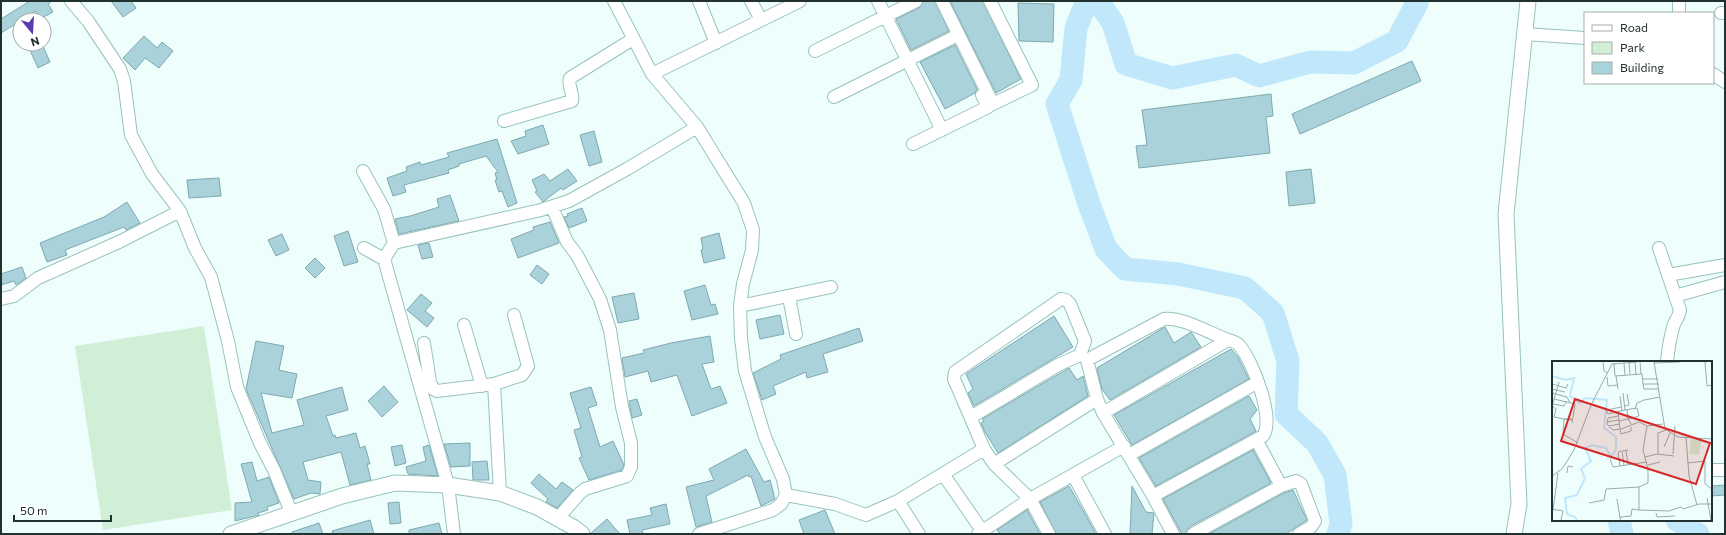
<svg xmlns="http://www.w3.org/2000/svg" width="1726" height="535" font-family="Commissioner,sans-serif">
<rect width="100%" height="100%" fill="#edfefc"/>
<path fill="#d1efd6" d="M 204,326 L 232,510 L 103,530 L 75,346 Z"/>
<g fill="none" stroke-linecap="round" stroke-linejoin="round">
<path stroke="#c1e7fb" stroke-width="23" d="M 1087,1 L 1076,28 L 1071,80 L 1057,104 L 1089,204 L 1106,249 L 1125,269 L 1178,274 L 1245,288 L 1273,313 L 1288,361 L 1286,414 L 1317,443 L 1335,475 L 1341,524 L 1338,534
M 1098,1 L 1113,23 L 1126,64 L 1172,78 L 1236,65 L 1259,76 L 1310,62 L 1354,63 L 1397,41 L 1417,3 L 1416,1
M 1619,520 L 1622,534
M 1677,520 L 1698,534"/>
</g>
<path fill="#a9d2da" stroke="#80a8b0" d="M 30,1 L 52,1 L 48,4 L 53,12 L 40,19 L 36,11 L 1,33 L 1,19 Z
M 111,1 L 131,1 L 136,8 L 123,17 Z
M 923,1 L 935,1 L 949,31 L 911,50 L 896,19 L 919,8 Z
M 950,1 L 983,1 L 1021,79 L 996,93 Z
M 1018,3 L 1054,4 L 1053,42 L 1019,41 Z
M 144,36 L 157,48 L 162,42 L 173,51 L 159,68 L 145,58 L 135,70 L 123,58 Z
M 37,44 L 42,44 L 50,62 L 38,68 L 29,48 Z
M 955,45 L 977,89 L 975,93 L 945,109 L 920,62 Z
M 1412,61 L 1421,81 L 1300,134 L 1292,114 Z
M 1271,94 L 1273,116 L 1266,117 L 1270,153 L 1139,168 L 1136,146 L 1147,145 L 1142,110 Z
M 543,125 L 549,144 L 518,154 L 511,141 L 526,136 L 525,131 Z
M 594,131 L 602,162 L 589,166 L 580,135 Z
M 497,139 L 517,203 L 508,207 L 502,191 L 499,192 L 495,180 L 497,180 L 495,173 L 498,172 L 486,156 L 459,164 L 459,166 L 448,170 L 449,173 L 404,185 L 406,192 L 393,196 L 387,178 L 407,171 L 406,167 L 420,162 L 421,165 L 449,157 L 447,153 Z
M 568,169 L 577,181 L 563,190 L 561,188 L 543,202 L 535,192 L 537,191 L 532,180 L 544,174 L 550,181 Z
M 1311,169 L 1315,203 L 1289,206 L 1286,172 Z
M 219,178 L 221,196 L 189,198 L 187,180 Z
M 450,195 L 459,221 L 399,234 L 395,219 L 410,216 L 439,207 L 437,199 Z
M 127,202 L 140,223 L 126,230 L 124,227 L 65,250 L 67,255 L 47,262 L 40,243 L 104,217 Z
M 582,208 L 587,221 L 569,228 L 564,217 L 568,216 L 567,214 Z
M 550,222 L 559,243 L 518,258 L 511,239 L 534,230 L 533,227 Z
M 348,231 L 358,262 L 344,266 L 334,236 Z
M 719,233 L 725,258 L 704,263 L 701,250 L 703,249 L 701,238 Z
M 282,234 L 289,250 L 276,256 L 268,240 Z
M 429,243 L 433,257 L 422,259 L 418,245 Z
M 315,258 L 325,268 L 315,278 L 305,268 Z
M 537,265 L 549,274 L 542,284 L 530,275 Z
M 22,267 L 26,278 L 16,285 L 14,281 L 1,285 L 1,274 Z
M 705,285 L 711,305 L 715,304 L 718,314 L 692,320 L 684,291 Z
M 634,293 L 639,319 L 618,323 L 612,297 Z
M 421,294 L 432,303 L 425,311 L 434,318 L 427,327 L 407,310 Z
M 780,315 L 784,334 L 760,339 L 756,320 Z
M 1054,316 L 1073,347 L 974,406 L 968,393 L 973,389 L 966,374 Z
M 1165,327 L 1174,343 L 1191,332 L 1201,347 L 1110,400 L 1102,389 L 1097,368 Z
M 859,328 L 863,341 L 823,354 L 828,372 L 807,378 L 806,372 L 773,386 L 776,394 L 762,400 L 753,373 L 781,359 L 780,355 Z
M 710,336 L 714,362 L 702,364 L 711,389 L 720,386 L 727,403 L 692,416 L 677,375 L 651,382 L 648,371 L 625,377 L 622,358 L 644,353 L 643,350 L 671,343 Z
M 256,341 L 284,346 L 279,370 L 297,374 L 292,398 L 261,393 L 272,433 L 304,425 L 297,400 L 342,387 L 348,410 L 326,416 L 333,436 L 335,435 L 336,438 L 356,433 L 360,448 L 365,446 L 370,464 L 367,464 L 371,480 L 350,485 L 341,452 L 303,462 L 308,480 L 321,482 L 320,494 L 311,493 L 294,499 L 246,389 Z
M 1231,349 L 1238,357 L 1249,379 L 1132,445 L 1114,415 Z
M 1069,368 L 1077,380 L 1083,376 L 1088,396 L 998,453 L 985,432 L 981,423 L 984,421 L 982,419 Z
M 384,386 L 398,402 L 382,417 L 368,401 Z
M 591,387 L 597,405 L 588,408 L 600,447 L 613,441 L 624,465 L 622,470 L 589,480 L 579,458 L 582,457 L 574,430 L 581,428 L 570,393 Z
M 1249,396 L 1257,410 L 1250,419 L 1256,431 L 1156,486 L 1139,458 Z
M 637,399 L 642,415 L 632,418 L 629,401 Z
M 470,443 L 470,466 L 451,467 L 444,444 Z
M 402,445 L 406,463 L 395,466 L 391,447 Z
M 429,445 L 438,476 L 408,474 L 406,467 L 426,461 L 423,447 Z
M 746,449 L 764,482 L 770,480 L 775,499 L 761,506 L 751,476 L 749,477 L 748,475 L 706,496 L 712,522 L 696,527 L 686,487 L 714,480 L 709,469 Z
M 1253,450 L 1271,483 L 1189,527 L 1186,534 L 1182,534 L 1163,499 Z
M 487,461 L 489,480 L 473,480 L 472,462 Z
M 252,462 L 257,481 L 269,477 L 279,503 L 267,507 L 268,510 L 258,513 L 259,515 L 235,521 L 235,503 L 252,502 L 241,464 Z
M 539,474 L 556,489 L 562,482 L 573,490 L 557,508 L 546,502 L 548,499 L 531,483 Z
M 1725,485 L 1725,495 L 1711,496 L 1711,486 Z
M 1069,486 L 1084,512 L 1096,534 L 1056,534 L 1040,502 Z
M 1132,486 L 1146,512 L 1154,513 L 1152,534 L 1130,534 Z
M 1293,490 L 1307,520 L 1286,534 L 1209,534 L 1284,493 Z
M 399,502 L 401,523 L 390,524 L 388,503 Z
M 666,504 L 670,524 L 642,530 L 643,534 L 630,534 L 627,520 L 652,515 L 650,508 Z
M 825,510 L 835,534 L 804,534 L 799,520 Z
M 1027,510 L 1040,534 L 1000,534 L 997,530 Z
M 607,519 L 620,534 L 591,534 L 591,533 Z
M 370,520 L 374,534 L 333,534 L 332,531 Z
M 319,523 L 323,534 L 292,534 L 292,532 Z
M 439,523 L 442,534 L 409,534 L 409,530 Z"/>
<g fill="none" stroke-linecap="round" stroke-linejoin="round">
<g stroke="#98c2be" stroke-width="14">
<path id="minor" d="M 71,1 L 88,21 L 120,69 L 124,81 L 131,135 L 152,174 L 180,211 L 195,248 L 211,277 L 228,341 L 237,387 L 260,443 L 274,470 L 291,512
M 614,1 L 652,74 L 697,127 L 744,203 L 753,230 L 752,250 L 743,284 L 740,306 L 741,338 L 745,371 L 765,437 L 783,479 L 786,495 L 781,504 L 773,510 L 699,534
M 699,1 L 716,43
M 751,1 L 761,20
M 878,1 L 942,130
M 942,1 L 993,104 L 1032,85 L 990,1
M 1679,1 L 1679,13
M 1721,13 L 1725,13
M 1524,34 L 1585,38
M 815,51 L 916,1
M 652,74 L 800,1
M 1713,74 L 1725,82
M 834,97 L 958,35
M 504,121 L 572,101 C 574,93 567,85 570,78 L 633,39
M 913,144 L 988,107 L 982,95
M 363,171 L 384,209 L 394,243
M 552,207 L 567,242 L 577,255 L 600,299 L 610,330 L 622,407 L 631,443 L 631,467 L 627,476 L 585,489 L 580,493 L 558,518
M 364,248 L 384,259 L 394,243 L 541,210 L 569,201 L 627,169 L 697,127
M 1659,248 L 1680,310 C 1679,317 1675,321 1673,327 C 1670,339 1668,350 1667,362
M 384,259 L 448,485 L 454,534
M 1668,275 L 1725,265
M 1675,296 L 1725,282
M 789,297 L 796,334
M 1,299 L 14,296 L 38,278 L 119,242 L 180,211
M 740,306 L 831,287
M 464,325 L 482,386
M 424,343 L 430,382 L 433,389 L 437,391 L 494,384
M 1103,413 L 1228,340 C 1232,341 1236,342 1239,345 C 1253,361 1275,419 1263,436 L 1153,496
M 1257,441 L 1281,486
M 984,449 L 994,464 L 1030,499 L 1124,446
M 1129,455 L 1258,382
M 994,464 L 1097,399
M 1711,470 L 1725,470
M 943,474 L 983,532
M 1073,475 L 1105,534
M 500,493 L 494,384 L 522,375 L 528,366 L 514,315
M 786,495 L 835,504 L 866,515 L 898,501 L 984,449 L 954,379 L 955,372 L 1061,299 L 1066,300 L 1070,304 L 1085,341 L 1080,355 L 1058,365 L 971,417
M 898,501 L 919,534
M 978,534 L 1030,499 L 1049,534
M 1173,534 L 1153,496 L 1103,413 L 1097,399 L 1087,360 L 1164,319 C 1180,316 1212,334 1228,340
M 1193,534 L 1281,486 L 1296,481 L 1301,484 L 1315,521 L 1311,527 L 1299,534"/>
</g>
<g stroke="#98c2be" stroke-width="17">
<path id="tertiary" d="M 231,534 L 342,496 L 395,483 L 448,485 L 500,493 L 537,507 L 573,527 L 582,534
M 1514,534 L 1519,504 L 1506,214 L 1528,1"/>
</g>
<use href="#minor" stroke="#fff" stroke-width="12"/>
<use href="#tertiary" stroke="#fff" stroke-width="15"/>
</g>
<g transform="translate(1552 361)">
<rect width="160" height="160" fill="#edfefc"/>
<path d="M 139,78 L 150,79 L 147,94 L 137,93 Z" fill="#d1efd6"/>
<path fill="none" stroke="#c1e7fb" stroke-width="2" d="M 0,15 L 14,19 L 22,17 L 18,35 L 28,42 L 33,37 L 55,39 L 52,67 L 64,76 L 64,88 L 59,96 L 54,87 L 40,84 L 33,87 L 39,100 L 29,108 L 33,117 L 25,134 L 13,137 L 15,153 L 23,156 L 25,159"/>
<path fill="none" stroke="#9bacaa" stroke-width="1" d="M 51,1 L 52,10 L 56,12M 77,1 L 78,13M 83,1 L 84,13M 88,1 L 89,13M 102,1 L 113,68 L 126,76 L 160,78M 153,1 L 155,25 L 160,24M 62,2 L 63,15 L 90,13 L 91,23 L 107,23M 72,2 L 73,14M 102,2 L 128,1M 64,15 L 66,28M 55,16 L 56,25 L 66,24M 91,18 L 106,18M 7,21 L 0,45 L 4,48 L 2,56 L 12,58 L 11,73 L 26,82M 0,23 L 14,27 L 16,23M 91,23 L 92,28 L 107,28M 0,28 L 13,31M 0,32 L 15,36 L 18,42M 71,32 L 73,49M 68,35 L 70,50M 2,38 L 23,43 L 20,62M 1,43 L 12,45 L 14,41M 73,45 L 77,44 L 75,33M 69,46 L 55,49 L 55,52 L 56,53 L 73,49 L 85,47 L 87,55 L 76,58 L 75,49M 83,48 L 85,42 L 92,39 L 108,36M 66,55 L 56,57 L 55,63 L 57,65 L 68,63M 20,58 L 12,58 L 20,59M 67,60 L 76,58 L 79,63M 55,61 L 67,59M 57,66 L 61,69 L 68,68 L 66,51M 68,68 L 69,73 L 79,70 L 79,66M 69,68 L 87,61 L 95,65M 134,76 L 137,115 L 145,144M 112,86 L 118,72M 74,89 L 76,104M 106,93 L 106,72 L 114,69M 121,93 L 123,65M 93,96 L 105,93 L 122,95M 58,98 L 61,106 L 95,101M 136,102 L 153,100 L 153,123 L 160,128M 72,104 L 70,90 L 76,89M 96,104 L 108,101M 68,105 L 66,91 L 69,90M 15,112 L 16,105 L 21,106M 0,115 L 10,108 L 22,89 L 39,44 L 60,3 L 85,1M 155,137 L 159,159M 65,138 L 68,157M 37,142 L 52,139 L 54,128 L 87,126M 0,148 L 11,150 L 9,159M 1,149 L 6,112M 87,149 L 117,150 L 129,146 L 131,148 L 147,143 L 160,143M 104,152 L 105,156 L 123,155M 68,159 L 69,156 L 79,155 L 80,148 L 87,149 L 87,126 L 96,122 L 96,108 L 91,89 L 95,65 L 111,63"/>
<path fill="#d62828" fill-opacity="0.15" stroke="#d62828" stroke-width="2" d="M 23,38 L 158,82 L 144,123 L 9,80 Z"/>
<rect width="160" height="160" fill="none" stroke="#213130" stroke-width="2"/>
</g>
<rect width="1726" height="535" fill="none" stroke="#213130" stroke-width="4"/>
<rect x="1584" y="12" width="130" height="72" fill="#ffffff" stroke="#a6adac"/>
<rect x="1592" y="25" width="20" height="6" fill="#ffffff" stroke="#a6adac"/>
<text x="1620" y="32" font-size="12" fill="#213130">Road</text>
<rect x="1592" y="42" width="20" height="12" fill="#d1efd6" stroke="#a6adac"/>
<text x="1620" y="52" font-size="12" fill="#213130">Park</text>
<rect x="1592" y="62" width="20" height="12" fill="#a9d2da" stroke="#a6adac"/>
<text x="1620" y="72" font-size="12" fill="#213130">Building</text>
<g transform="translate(32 32) rotate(162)"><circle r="19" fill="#ffffff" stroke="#a6adac"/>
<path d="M0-3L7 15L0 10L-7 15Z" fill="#5c3ab2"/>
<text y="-6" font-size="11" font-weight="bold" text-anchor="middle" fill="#213130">N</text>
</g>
<path d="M14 515v6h97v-6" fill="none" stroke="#213130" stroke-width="2"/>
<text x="20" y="515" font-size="12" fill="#213130" stroke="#ffffff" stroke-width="3" paint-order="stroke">50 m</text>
</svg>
